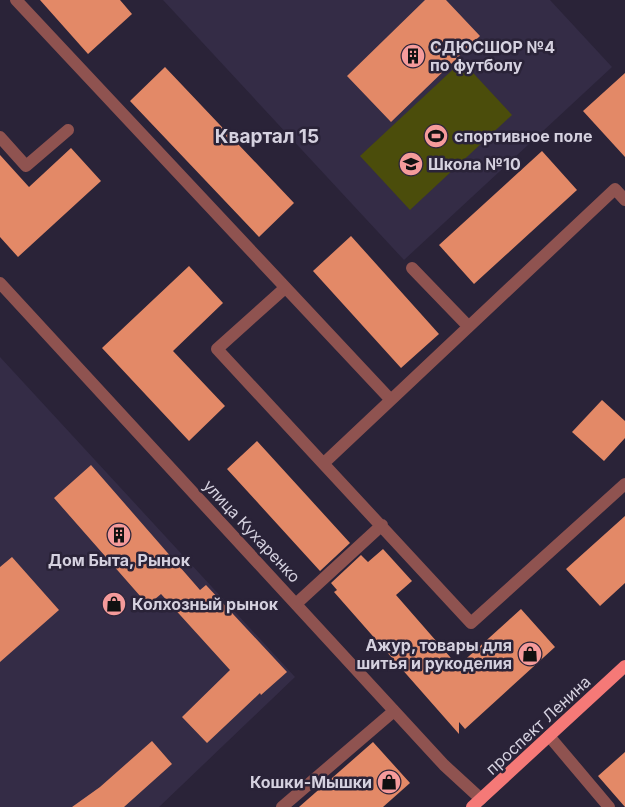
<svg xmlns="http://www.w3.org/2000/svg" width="625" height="807" font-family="Inter,sans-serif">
<rect width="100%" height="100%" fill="#2a2338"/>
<path fill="#342c46" d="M 163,0 L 550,0 L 612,67 L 404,260 Z
M 0,357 L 295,677 L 159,807 L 0,807 Z"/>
<path fill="#4b4d0b" d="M 462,61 L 512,115 L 410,210 L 360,156 Z"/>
<path fill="#e38967" d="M 40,0 L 120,0 L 132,14 L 88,54 Z
M 425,0 L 446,0 L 480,36 L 391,122 L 347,76 Z
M 165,67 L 294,203 L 259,237 L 130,101 Z
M 625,73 L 625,157 L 583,111 Z
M 71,148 L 101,181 L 18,257 L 0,237 L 0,155 L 29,187 Z
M 542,151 L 577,190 L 474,284 L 439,245 Z
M 351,236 L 439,334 L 401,368 L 313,271 Z
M 189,266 L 223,303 L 173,351 L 225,406 L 189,441 L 102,348 Z
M 602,400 L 625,421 L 625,438 L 604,461 L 572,432 Z
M 257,441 L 350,543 L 320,571 L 227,469 Z
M 91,465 L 200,590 L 206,585 L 287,672 L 261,695 L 260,693 L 207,743 L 182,717 L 230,670 L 161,594 L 148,605 L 54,498 Z
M 625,516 L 625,583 L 600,606 L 566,569 Z
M 383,549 L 412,581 L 396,595 L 458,666 L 521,609 L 555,647 L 465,729 L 459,722 L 459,734 L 334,592 L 337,590 L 331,583 L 361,555 L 368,562 Z
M 12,557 L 59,610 L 0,662 L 0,567 Z
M 152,741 L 172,764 L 124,807 L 72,807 L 100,787 Z
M 373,742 L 410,783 L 383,807 L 299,807 Z
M 625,752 L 625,807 L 598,776 Z"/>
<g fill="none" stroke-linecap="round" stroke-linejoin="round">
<path stroke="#8f5350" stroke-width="12" d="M 16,0 L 390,399
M 0,137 L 26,166 L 68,130
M 412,268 L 468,326
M 0,283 L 444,765 L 481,799
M 285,288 L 217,349 L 471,623 L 625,484
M 324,463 L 615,189 L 625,200
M 297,603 L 382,525
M 549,736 L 609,807
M 282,807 L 394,711"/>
<path stroke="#f57977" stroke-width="12" d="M 472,807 L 625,666"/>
</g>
<defs>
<g id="building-disc" transform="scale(1.25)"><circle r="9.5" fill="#f59b9b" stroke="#2a2338"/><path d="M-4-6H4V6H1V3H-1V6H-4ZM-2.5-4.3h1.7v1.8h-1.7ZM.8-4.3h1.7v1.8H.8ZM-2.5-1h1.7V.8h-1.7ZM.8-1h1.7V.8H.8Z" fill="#111"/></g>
<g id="stadium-disc" transform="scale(1.25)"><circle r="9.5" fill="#f59b9b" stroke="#2a2338"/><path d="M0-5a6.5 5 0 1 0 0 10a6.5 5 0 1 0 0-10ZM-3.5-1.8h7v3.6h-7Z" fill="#111"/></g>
<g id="school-disc" transform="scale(1.25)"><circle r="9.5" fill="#f59b9b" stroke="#2a2338"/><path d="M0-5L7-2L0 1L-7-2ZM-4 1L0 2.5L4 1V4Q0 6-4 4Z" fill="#111"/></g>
<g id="shop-disc" transform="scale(1.25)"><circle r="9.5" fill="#f59b9b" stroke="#2a2338"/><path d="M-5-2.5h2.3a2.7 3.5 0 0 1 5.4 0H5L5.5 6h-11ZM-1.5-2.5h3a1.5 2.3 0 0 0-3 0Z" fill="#111"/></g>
</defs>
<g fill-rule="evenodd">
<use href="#building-disc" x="413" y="56"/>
<use href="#stadium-disc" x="436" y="136"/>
<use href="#school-disc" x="411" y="164"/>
<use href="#building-disc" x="119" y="535"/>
<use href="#shop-disc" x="114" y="604"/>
<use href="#shop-disc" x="530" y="654"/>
<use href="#shop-disc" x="389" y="782"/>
</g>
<g text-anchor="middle" stroke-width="5" stroke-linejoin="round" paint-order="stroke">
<g font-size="16" font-weight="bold" fill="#d5d1df" stroke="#2a2338" text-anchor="start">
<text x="430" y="53">СДЮСШОР №4<tspan x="430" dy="18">по футболу</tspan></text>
<text x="454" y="142">спортивное поле</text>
<text x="428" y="170">Школа №10</text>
<text x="119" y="566" text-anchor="middle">Дом Быта, Рынок</text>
<text x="132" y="610">Колхозный рынок</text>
<text x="512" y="651" text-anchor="end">Ажур, товары для<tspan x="512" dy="18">шитья и рукоделия</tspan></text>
<text x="372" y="788" text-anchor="end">Кошки-Мышки</text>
</g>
<g font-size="16" fill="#d5d1df" stroke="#2a2338">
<text transform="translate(252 531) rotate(47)" y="6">улица Кухаренко</text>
<text transform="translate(538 725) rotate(-43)" y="6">проспект Ленина</text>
</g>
<g font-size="19" font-weight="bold" fill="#d5d1df" stroke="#2a2338">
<text x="267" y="143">Квартал 15</text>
</g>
</g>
</svg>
